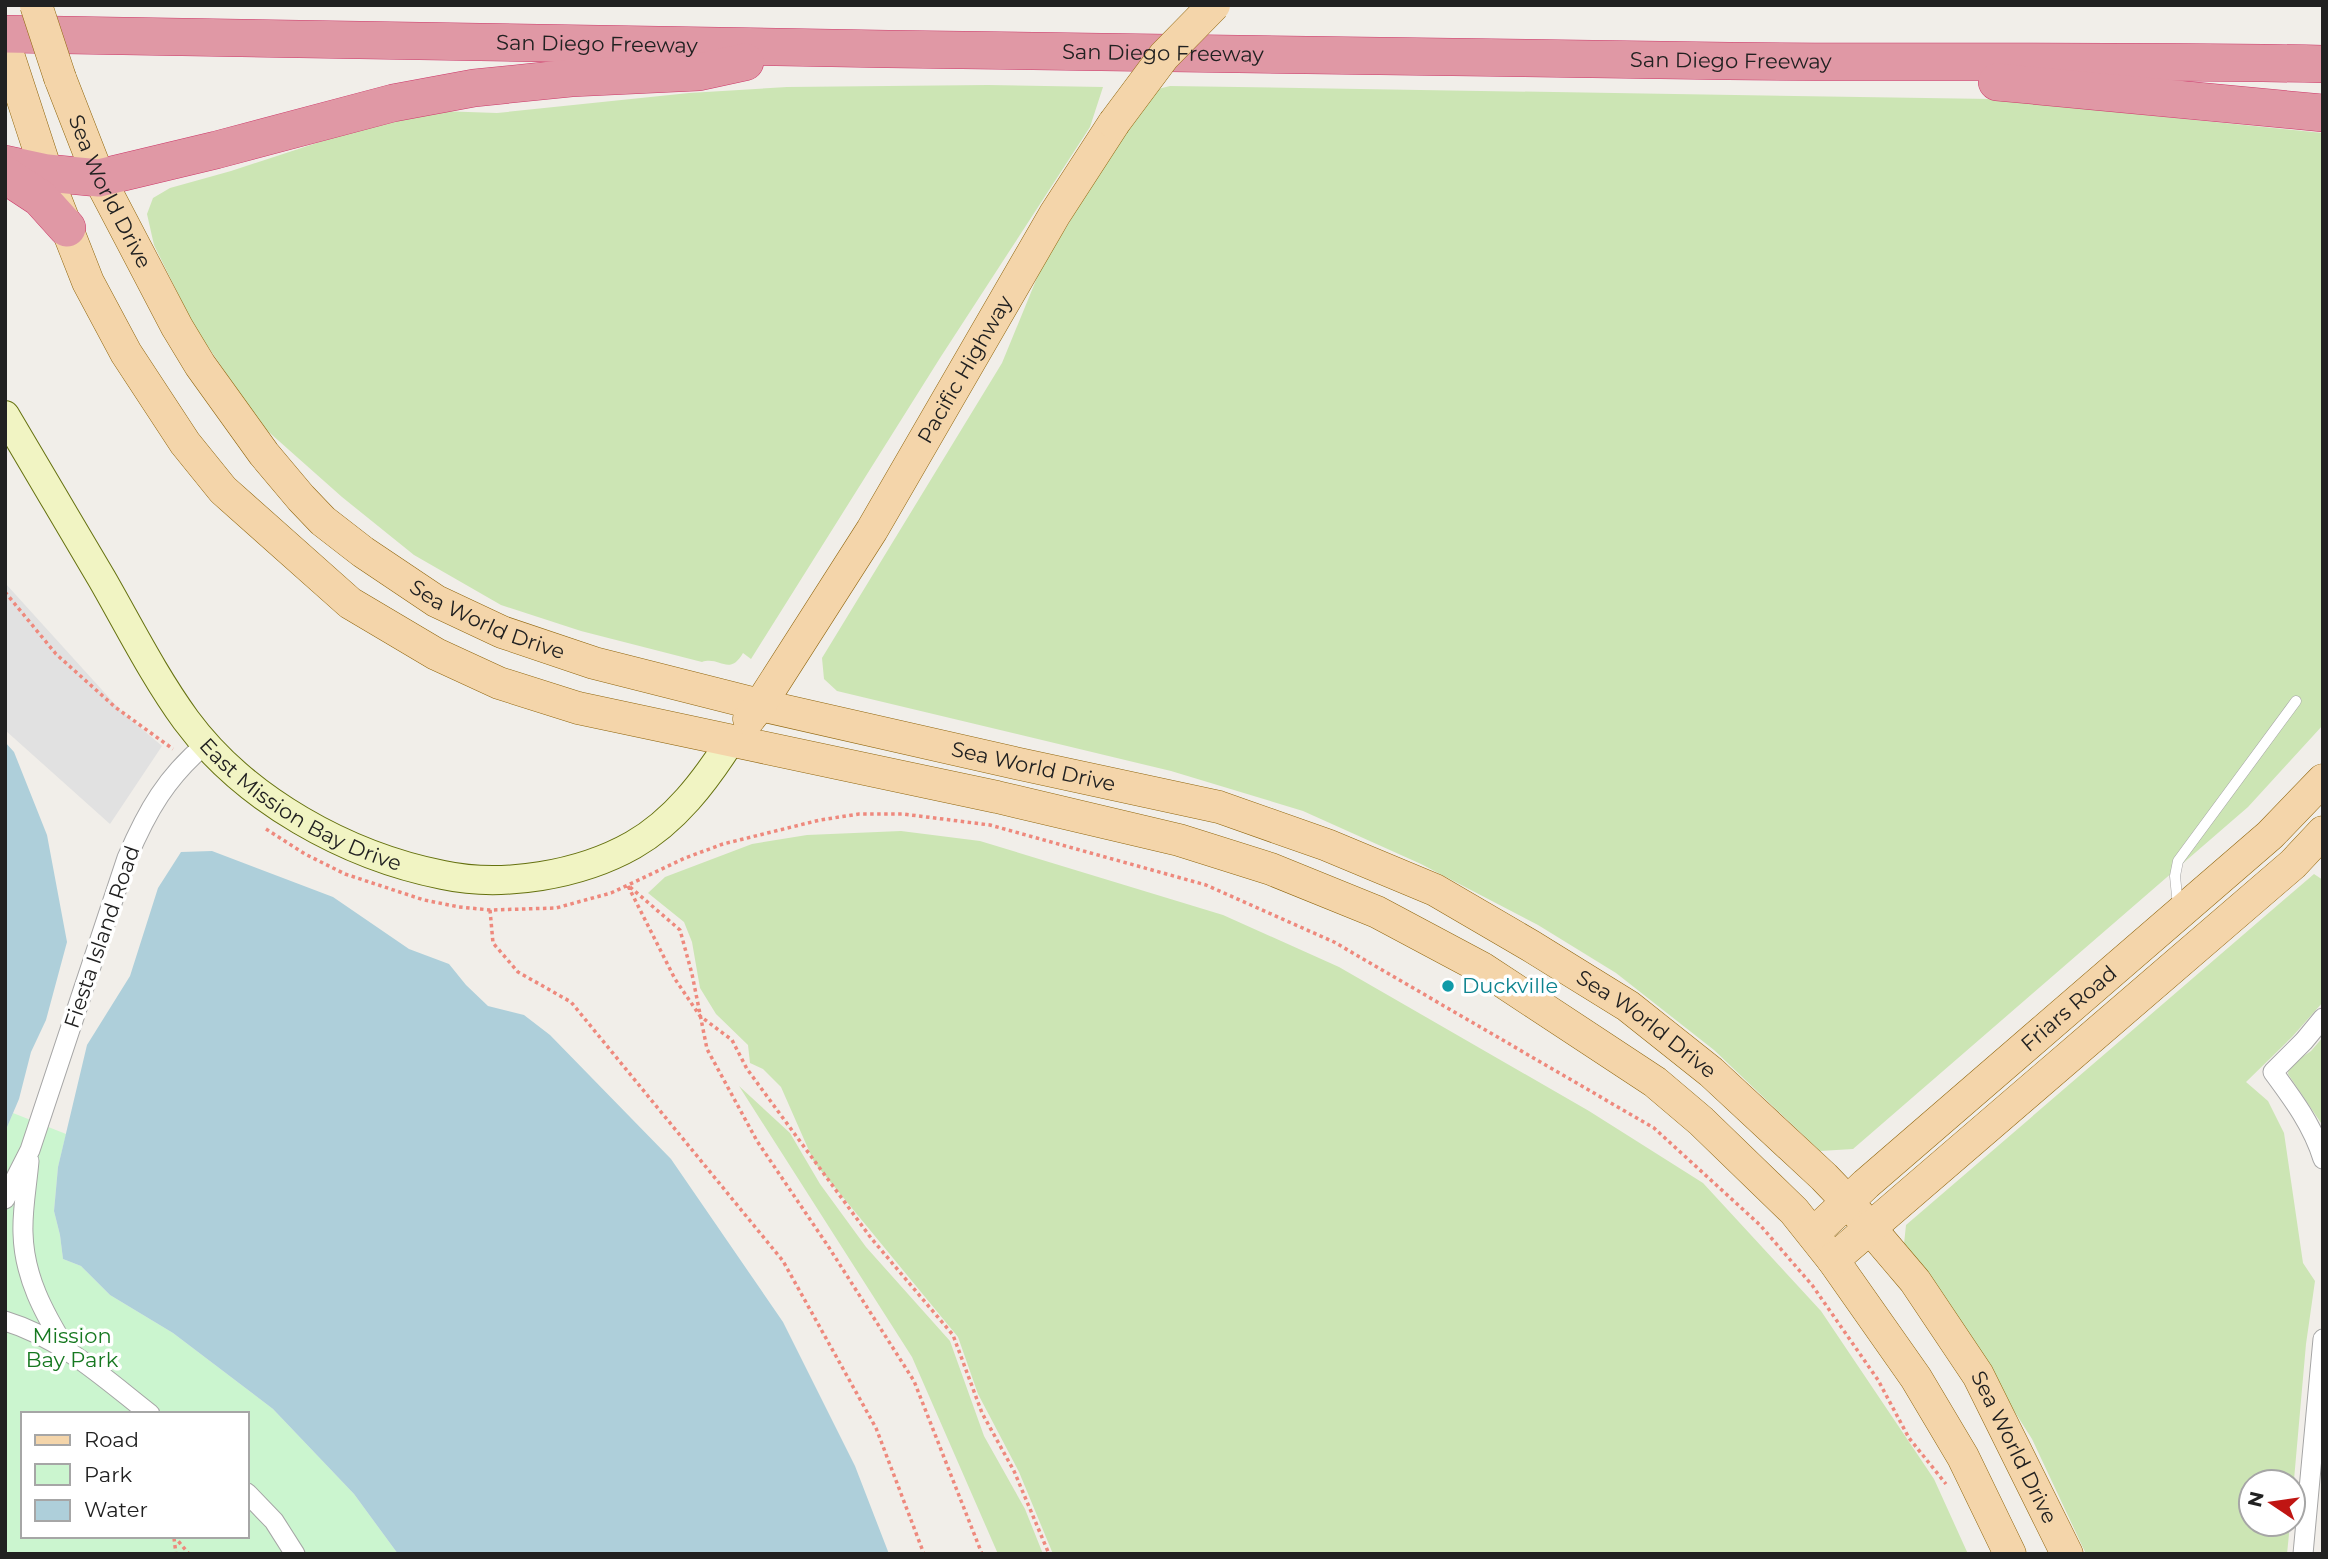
<svg xmlns="http://www.w3.org/2000/svg" width="2328" height="1559" font-family="Montserrat,sans-serif">
<rect width="100%" height="100%" fill="#f1eee9"/>
<path fill="#cce5b4" d="M 988,85 L 1103,87 L 1090,127 L 940,358 L 751,659 L 743,653 C 729,677 720,656 702,662 L 581,631 L 501,605 L 414,555 L 342,497 L 262,426 L 194,326 L 154,245 L 147,214 L 153,198 L 170,188 L 231,171 L 341,135 L 439,111 L 497,113 L 689,93 L 787,87 Z
M 1170,86 L 1991,99 L 2323,133 L 2323,725 L 2248,807 L 1853,1149 L 1820,1151 L 1714,1050 L 1616,973 L 1538,925 L 1421,864 L 1303,811 L 1171,771 L 837,691 L 824,679 L 822,658 L 1002,363 L 1041,268 L 1069,223 L 1095,176 L 1154,90 Z
M 901,831 L 980,841 L 1223,915 L 1339,967 L 1589,1111 L 1703,1183 L 1821,1311 L 1934,1479 L 1968,1554 L 1053,1554 L 1019,1472 L 978,1394 L 958,1337 L 814,1162 L 781,1087 L 763,1069 L 750,1063 L 748,1045 L 716,1014 L 700,988 L 692,942 L 684,922 L 648,893 L 665,877 L 752,844 L 807,835 Z
M 2314,874 L 2323,880 L 2323,1002 L 2292,1037 L 2246,1082 L 2268,1101 L 2284,1133 L 2303,1263 L 2315,1281 L 2306,1344 L 2293,1491 L 2293,1482 L 2251,1482 L 2251,1524 L 2290,1524 L 2287,1554 L 2086,1554 L 2032,1439 L 1945,1302 L 1904,1244 L 1906,1225 Z
M 2323,1037 L 2323,1122 L 2321,1123 L 2288,1074 L 2289,1066 L 2311,1051 Z
M 739,1086 L 790,1133 L 820,1184 L 866,1247 L 950,1341 L 984,1436 L 1025,1509 L 1043,1554 L 998,1554 L 912,1357 Z"/>
<path fill="#cbf5cf" fill-rule="evenodd" d="M 13,1113 L 66,1134 L 58,1167 L 54,1211 L 60,1235 L 63,1259 L 81,1266 L 110,1295 L 173,1333 L 273,1409 L 354,1494 L 398,1554 L 5,1554 L 5,1132 ZM 23,1414 L 247,1414 L 247,1536 L 23,1536 Z"/>
<path fill="#e1e1e1" d="M 5,583 L 122,712 L 162,746 L 110,824 L 5,730 Z"/>
<path fill="#aecfda" d="M 5,742 L 14,752 L 47,835 L 67,942 L 46,1020 L 31,1052 L 19,1099 L 5,1132 Z
M 212,851 L 333,897 L 409,949 L 449,964 L 466,985 L 488,1006 L 524,1015 L 550,1035 L 671,1159 L 783,1322 L 855,1466 L 889,1554 L 398,1554 L 354,1494 L 273,1409 L 173,1333 L 110,1295 L 81,1266 L 63,1259 L 60,1235 L 54,1211 L 58,1167 L 87,1045 L 130,976 L 158,888 L 181,852 Z"/>
<g fill="none" stroke-linecap="round" stroke-linejoin="round">
<g stroke="#a5a5a5" stroke-width="11">
<path id="service" d="M 2178,906 L 2175,876 L 2178,861 L 2296,701"/>
</g>
<g stroke="#a5a5a5" stroke-width="21">
<path id="minor" d="M 2323,1018 L 2304,1041 L 2273,1072 C 2293,1099 2313,1126 2323,1159
M 29,1161 C 27,1185 22,1210 23,1233 C 24,1277 44,1313 66,1349
M 5,1199 L 30,1150 L 127,858 C 147,811 167,776 207,743
M 5,1321 C 61,1338 104,1378 150,1414
M 247,1493 L 274,1521 L 295,1554
M 2303,1554 L 2323,1339"/>
</g>
<g stroke="#65710f" stroke-width="30">
<g id="secondary">
<path id="s1" d="M 5,415 C 37,470 70,524 102,579 C 129,626 154,676 186,720 C 245,800 347,856 443,875 C 503,888 580,875 633,845 C 675,821 705,781 730,742"/>
</g>
</g>
<g stroke="#90660e" stroke-width="33">
<g id="primary">
<path d="M 5,45 L 55,198 L 88,282 L 126,353 L 185,443 L 223,490 L 350,603 L 436,654 L 499,683 L 578,708 L 997,797 L 1179,840 L 1271,869 L 1377,912 L 1482,968 L 1655,1082 L 1701,1121 L 1794,1211 L 1833,1260 L 1916,1378 L 1963,1457 L 2010,1554"/>
<path id="s2" d="M 60,78 L 99,178 L 177,327 L 200,365 L 264,454 L 301,498 L 323,521 L 363,552 L 436,601 L 502,632 L 594,663 L 760,705 L 1015,763 L 1219,807 L 1327,845 L 1435,890 L 1531,946 L 1628,1006 L 1711,1072 L 1824,1177 L 1847,1201 L 1915,1281 L 1978,1375 L 2067,1554"/>
<path id="s3" d="M 749,719 L 760,705 L 872,530 L 1055,214 L 1114,123"/>
<path id="s4" d="M 1813,1234 L 1866,1184 L 2270,835 L 2323,780"/>
<path d="M 1833,1260 L 2293,864 L 2323,832"/>
</g>
</g>
<g stroke="#cc3869" stroke-width="38">
<g id="motorway">
<path id="s5" d="M 5,34 C 580,44 1154,54 1729,61 C 1927,63 2125,60 2323,64"/>
<path d="M 1997,82 L 2323,113"/>
<path d="M 5,164 L 47,173 L 99,178 L 216,150 L 393,103 L 474,88 L 571,78 L 699,72 L 745,62"/>
<path d="M 5,175 L 40,198 L 67,228"/>
</g>
</g>
<path stroke="#ee897d" stroke-width="3.5" stroke-dasharray="3.5 3.5" stroke-linecap="butt" d="M 5,592 L 56,654 L 115,707 L 173,749
M 266,829 L 305,854 L 345,874 L 424,900 L 459,907 L 490,910 L 556,908 L 611,893 L 685,858 L 723,844 L 820,820 L 859,814 L 903,814 L 990,825 L 1206,885 L 1334,942 L 1654,1128 L 1760,1225 L 1812,1285 L 1878,1380 L 1909,1438 L 1946,1484
M 628,886 L 675,979 L 700,1016 L 732,1040 L 747,1069 L 871,1238 L 953,1335 L 982,1413 L 1014,1471 L 1049,1554
M 630,887 L 680,930 L 692,974 L 707,1049 L 757,1141 L 828,1246 L 914,1381 L 982,1554
M 490,910 L 493,943 L 518,972 L 571,1002 L 783,1261 L 876,1428 L 924,1554
M 174,1536 L 189,1554
M 174,1538 L 176,1554"/>
<use href="#service" stroke="#fff" stroke-width="10"/>
<use href="#minor" stroke="#fff" stroke-width="19"/>
<use href="#secondary" stroke="#f1f4c3" stroke-width="28"/>
<use href="#primary" stroke="#f4d5aa" stroke-width="32"/>
<use href="#motorway" stroke="#e098a5" stroke-width="37"/>
<g stroke="#90660e" stroke-width="33" stroke-linecap="butt">
<path id="primary-bridge" d="M 36,5 L 60,78
M 1114,123 L 1164,56 L 1214,5"/>
</g>
<use href="#primary-bridge" stroke="#f4d5aa" stroke-width="32"/>
</g>
<circle fill="#0f9aa8" stroke="#fff" stroke-width="2.5" cx="1448" cy="986" r="7"/>
<g text-anchor="middle" stroke-width="7" stroke-linejoin="round" paint-order="stroke">
<g font-size="21" fill="#212121" stroke="#fff">
<text dy="7" stroke="none"><textPath href="#s5" startOffset="592">San Diego Freeway</textPath></text>
<text dy="7" stroke="none"><textPath href="#s5" startOffset="1158">San Diego Freeway</textPath></text>
<text dy="7" stroke="none"><textPath href="#s5" startOffset="1726">San Diego Freeway</textPath></text>
<text dy="7" stroke="none"><textPath href="#s2" startOffset="124">Sea World Drive</textPath></text>
<text dy="7" stroke="none"><textPath href="#s3" startOffset="411">Pacific Highway</textPath></text>
<text dy="7" stroke="none"><textPath href="#s2" startOffset="712">Sea World Drive</textPath></text>
<text dy="7" stroke="none"><textPath href="#s2" startOffset="1279">Sea World Drive</textPath></text>
<text dy="7" stroke="none"><textPath href="#s1" startOffset="500">East Mission Bay Drive</textPath></text>
<text transform="translate(102 937) rotate(-71)" y="7">Fiesta Island Road</text>
<text dy="7" stroke="none"><textPath href="#s4" startOffset="341">Friars Road</textPath></text>
<text dy="7" stroke="none"><textPath href="#s2" startOffset="1951">Sea World Drive</textPath></text>
<text dy="7" stroke="none"><textPath href="#s2" startOffset="2518">Sea World Drive</textPath></text>
</g>
<g font-size="21" fill="#0d838f" stroke="#fff" text-anchor="start">
<text x="1462" y="993">Duckville</text>
</g>
<g font-size="21" fill="#167820" stroke="#fff">
<text x="72" y="1343">Mission<tspan x="72" dy="24">Bay Park</tspan></text>
</g>
</g>
<rect width="2328" height="1559" fill="none" stroke="#212121" stroke-width="14"/>
<rect x="21" y="1412" width="228" height="126" fill="#ffffff" stroke="#a6a6a6" stroke-width="2"/>
<rect x="35" y="1435" width="35" height="10" fill="#f4d5aa" stroke="#a6a6a6" stroke-width="2"/>
<text x="84" y="1447" font-size="21" fill="#212121">Road</text>
<rect x="35" y="1464" width="35" height="21" fill="#cbf5cf" stroke="#a6a6a6" stroke-width="2"/>
<text x="84" y="1482" font-size="21" fill="#212121">Park</text>
<rect x="35" y="1500" width="35" height="21" fill="#aecfda" stroke="#a6a6a6" stroke-width="2"/>
<text x="84" y="1517" font-size="21" fill="#212121">Water</text>
<g transform="translate(2272 1503) rotate(283)"><circle r="33" fill="#ffffff" stroke="#a6a6a6" stroke-width="2"/>
<path d="M0-5L12 26L0 18L-12 26Z" fill="#c01513"/>
<text y="-10" font-size="19" font-weight="bold" text-anchor="middle" fill="#212121">N</text>
</g>
</svg>
